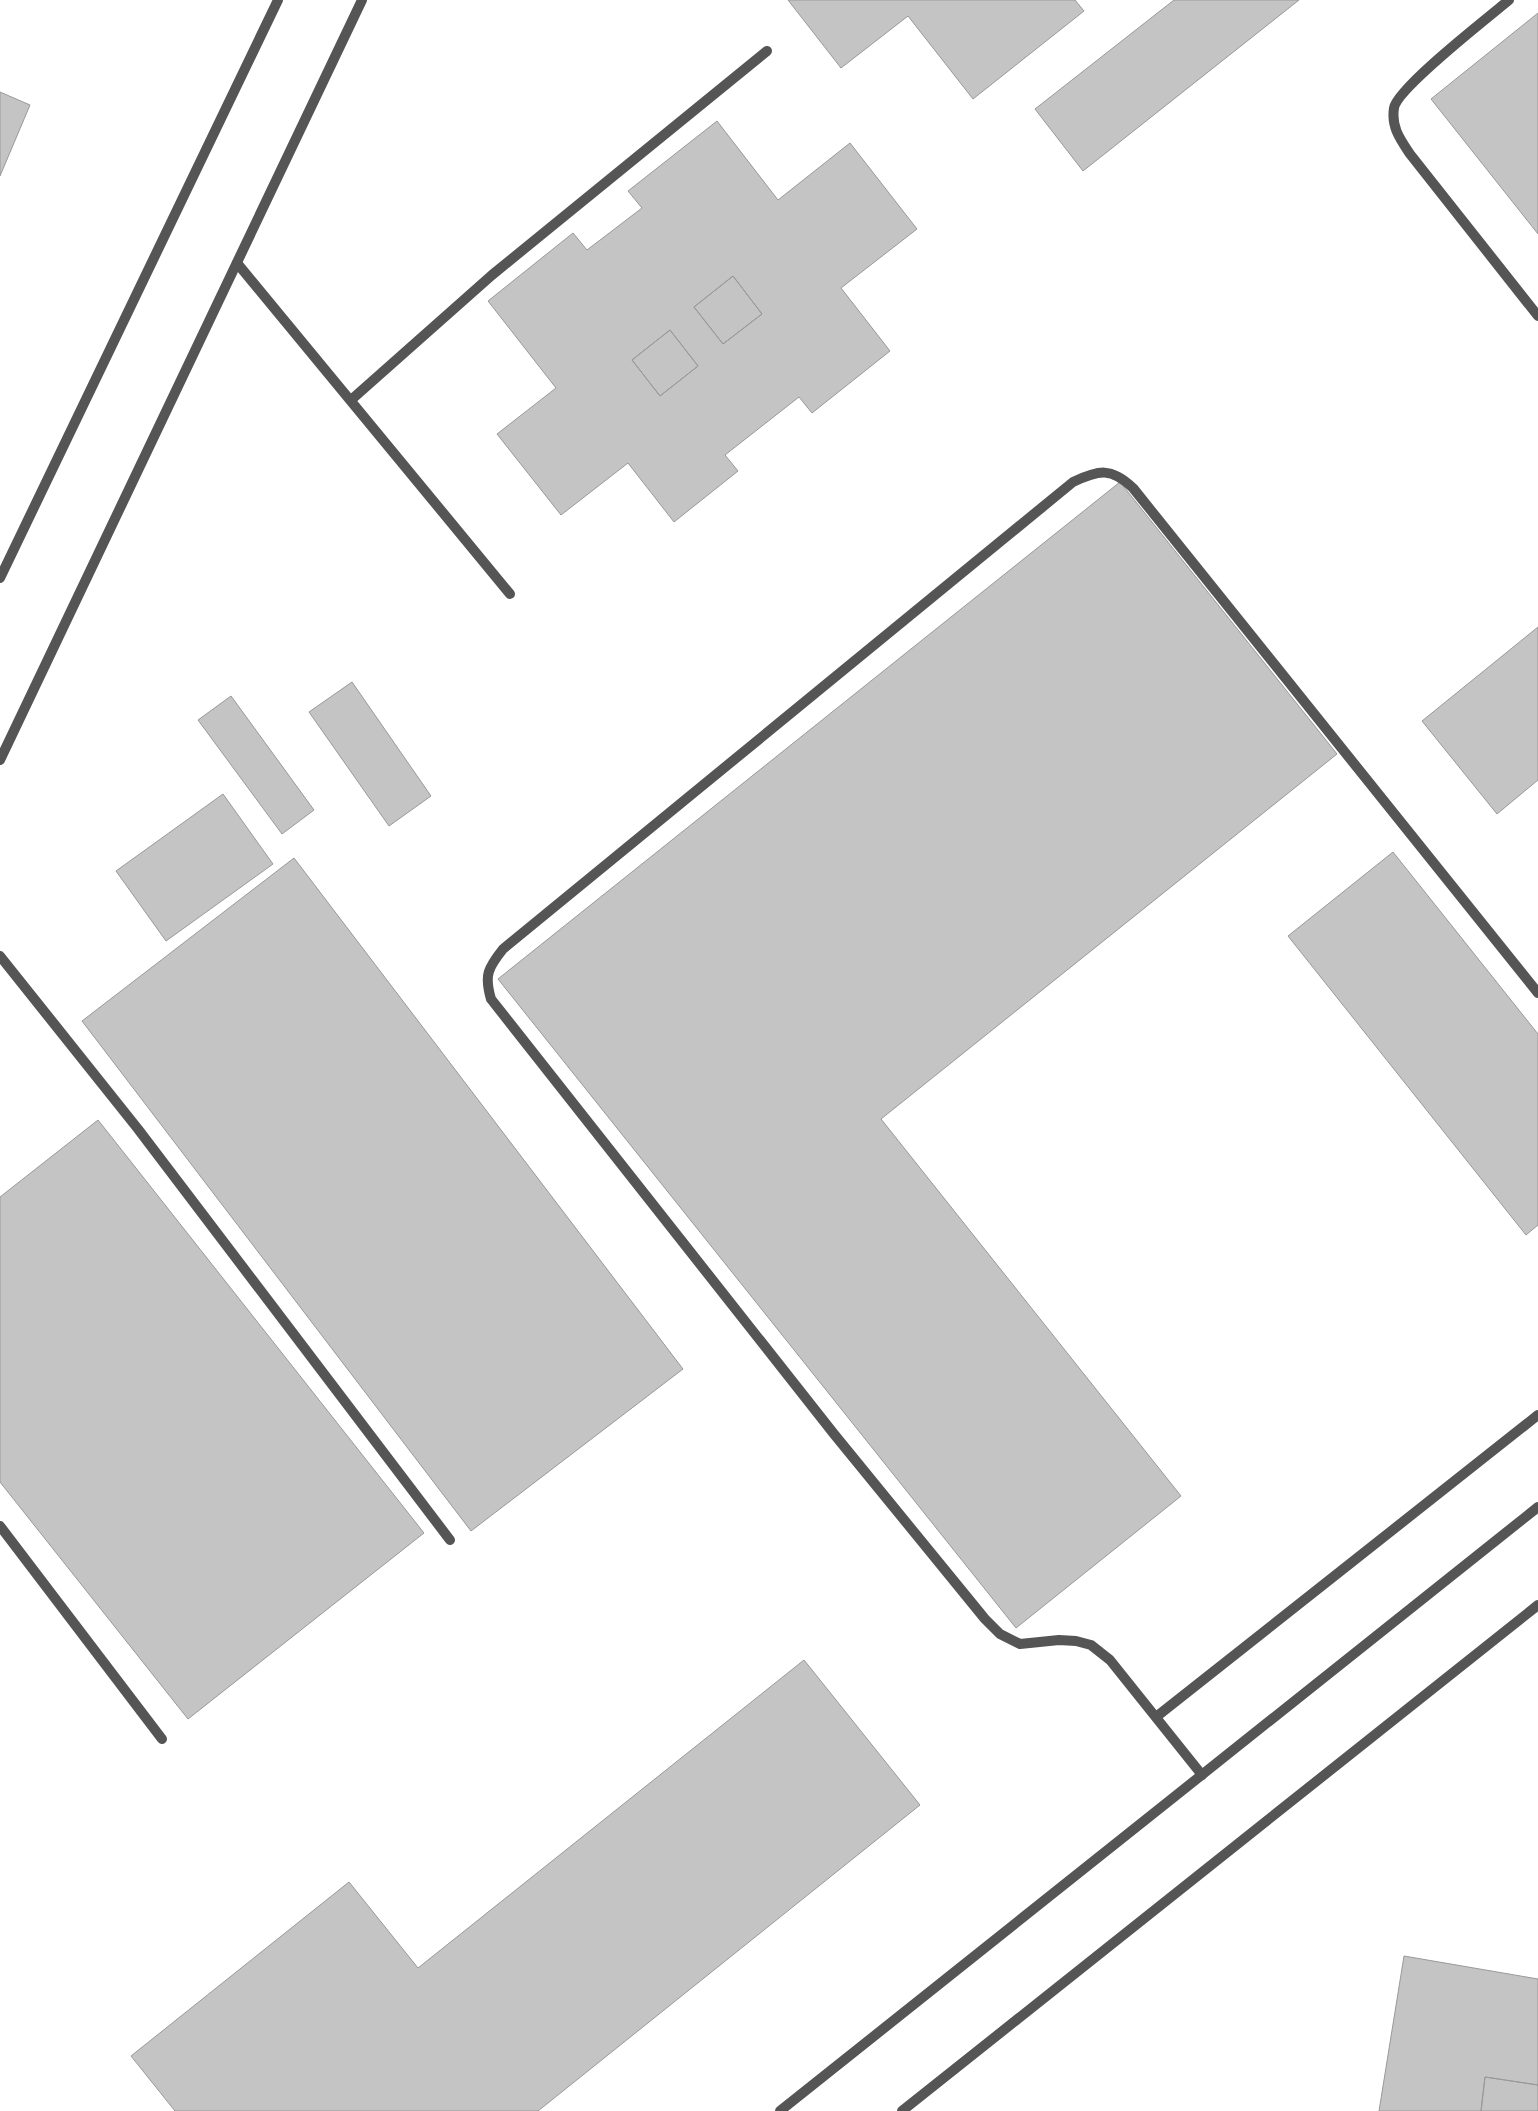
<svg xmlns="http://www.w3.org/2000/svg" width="1538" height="2111" font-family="Raleway,sans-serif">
<rect width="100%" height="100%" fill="#fff"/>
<path fill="#c4c4c4" stroke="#999" fill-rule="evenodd" d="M 788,0 L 1075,0 L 1084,11 L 973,99 L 908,16 L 841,68 Z
M 1174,0 L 1299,0 L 1083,171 L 1035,109 Z
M 1538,13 L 1538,234 L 1431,99 Z
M 0,92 L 30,105 L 0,176 Z
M 717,121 L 778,200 L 850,143 L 917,229 L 841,288 L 890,351 L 812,413 L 799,397 L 725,455 L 738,471 L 674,522 L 628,463 L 561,515 L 497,434 L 556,388 L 488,301 L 573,233 L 587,250 L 642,208 L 628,191 ZM 733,276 L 762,314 L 723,344 L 694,307 ZM 670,330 L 698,366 L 660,396 L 632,360 Z
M 733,276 L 762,314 L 723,344 L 694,307 Z
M 670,330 L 698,366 L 660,396 L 632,360 Z
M 1120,482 L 1337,754 L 881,1119 L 1181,1496 L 1016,1628 L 498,979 Z
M 1538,627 L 1538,780 L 1497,814 L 1422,721 Z
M 352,682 L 431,796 L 389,826 L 309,712 Z
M 231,696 L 314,810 L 282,834 L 198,720 Z
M 223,794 L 273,864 L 166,941 L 116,871 Z
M 1393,852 L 1538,1034 L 1538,1225 L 1526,1235 L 1288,936 Z
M 294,858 L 683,1369 L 471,1531 L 82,1021 Z
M 98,1120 L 424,1533 L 188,1719 L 0,1482 L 0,1197 Z
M 804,1660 L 920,1805 L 538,2111 L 175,2111 L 131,2056 L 349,1882 L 418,1968 Z
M 1404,1956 L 1538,1979 L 1538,2085 L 1485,2077 L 1481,2111 L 1379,2111 Z
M 1485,2077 L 1538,2085 L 1538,2111 L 1481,2111 Z"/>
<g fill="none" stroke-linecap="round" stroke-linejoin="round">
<path stroke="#555" stroke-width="10" d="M 1509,0 C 1489,17 1397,88 1394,108 C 1391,127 1400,139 1410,154 L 1538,316
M 237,263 L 510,594
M 351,400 L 492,275 L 767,51
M 0,956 L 138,1129 L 450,1540
M 0,1526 L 162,1739
M 1156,1717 L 1538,1415
M 1202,1775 L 1110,1660 L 1091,1645 L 1076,1641 L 1059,1640 L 1020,1644 L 1000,1634 L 985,1619 L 834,1434 L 491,999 C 484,975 488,968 503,949 L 1073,482 C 1099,470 1111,467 1133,488 L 1538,993"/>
<path stroke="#555" stroke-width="10" d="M 0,578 L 278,0
M 0,760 L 362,0
M 780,2111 L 1538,1507
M 902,2111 L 1538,1605"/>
</g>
</svg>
